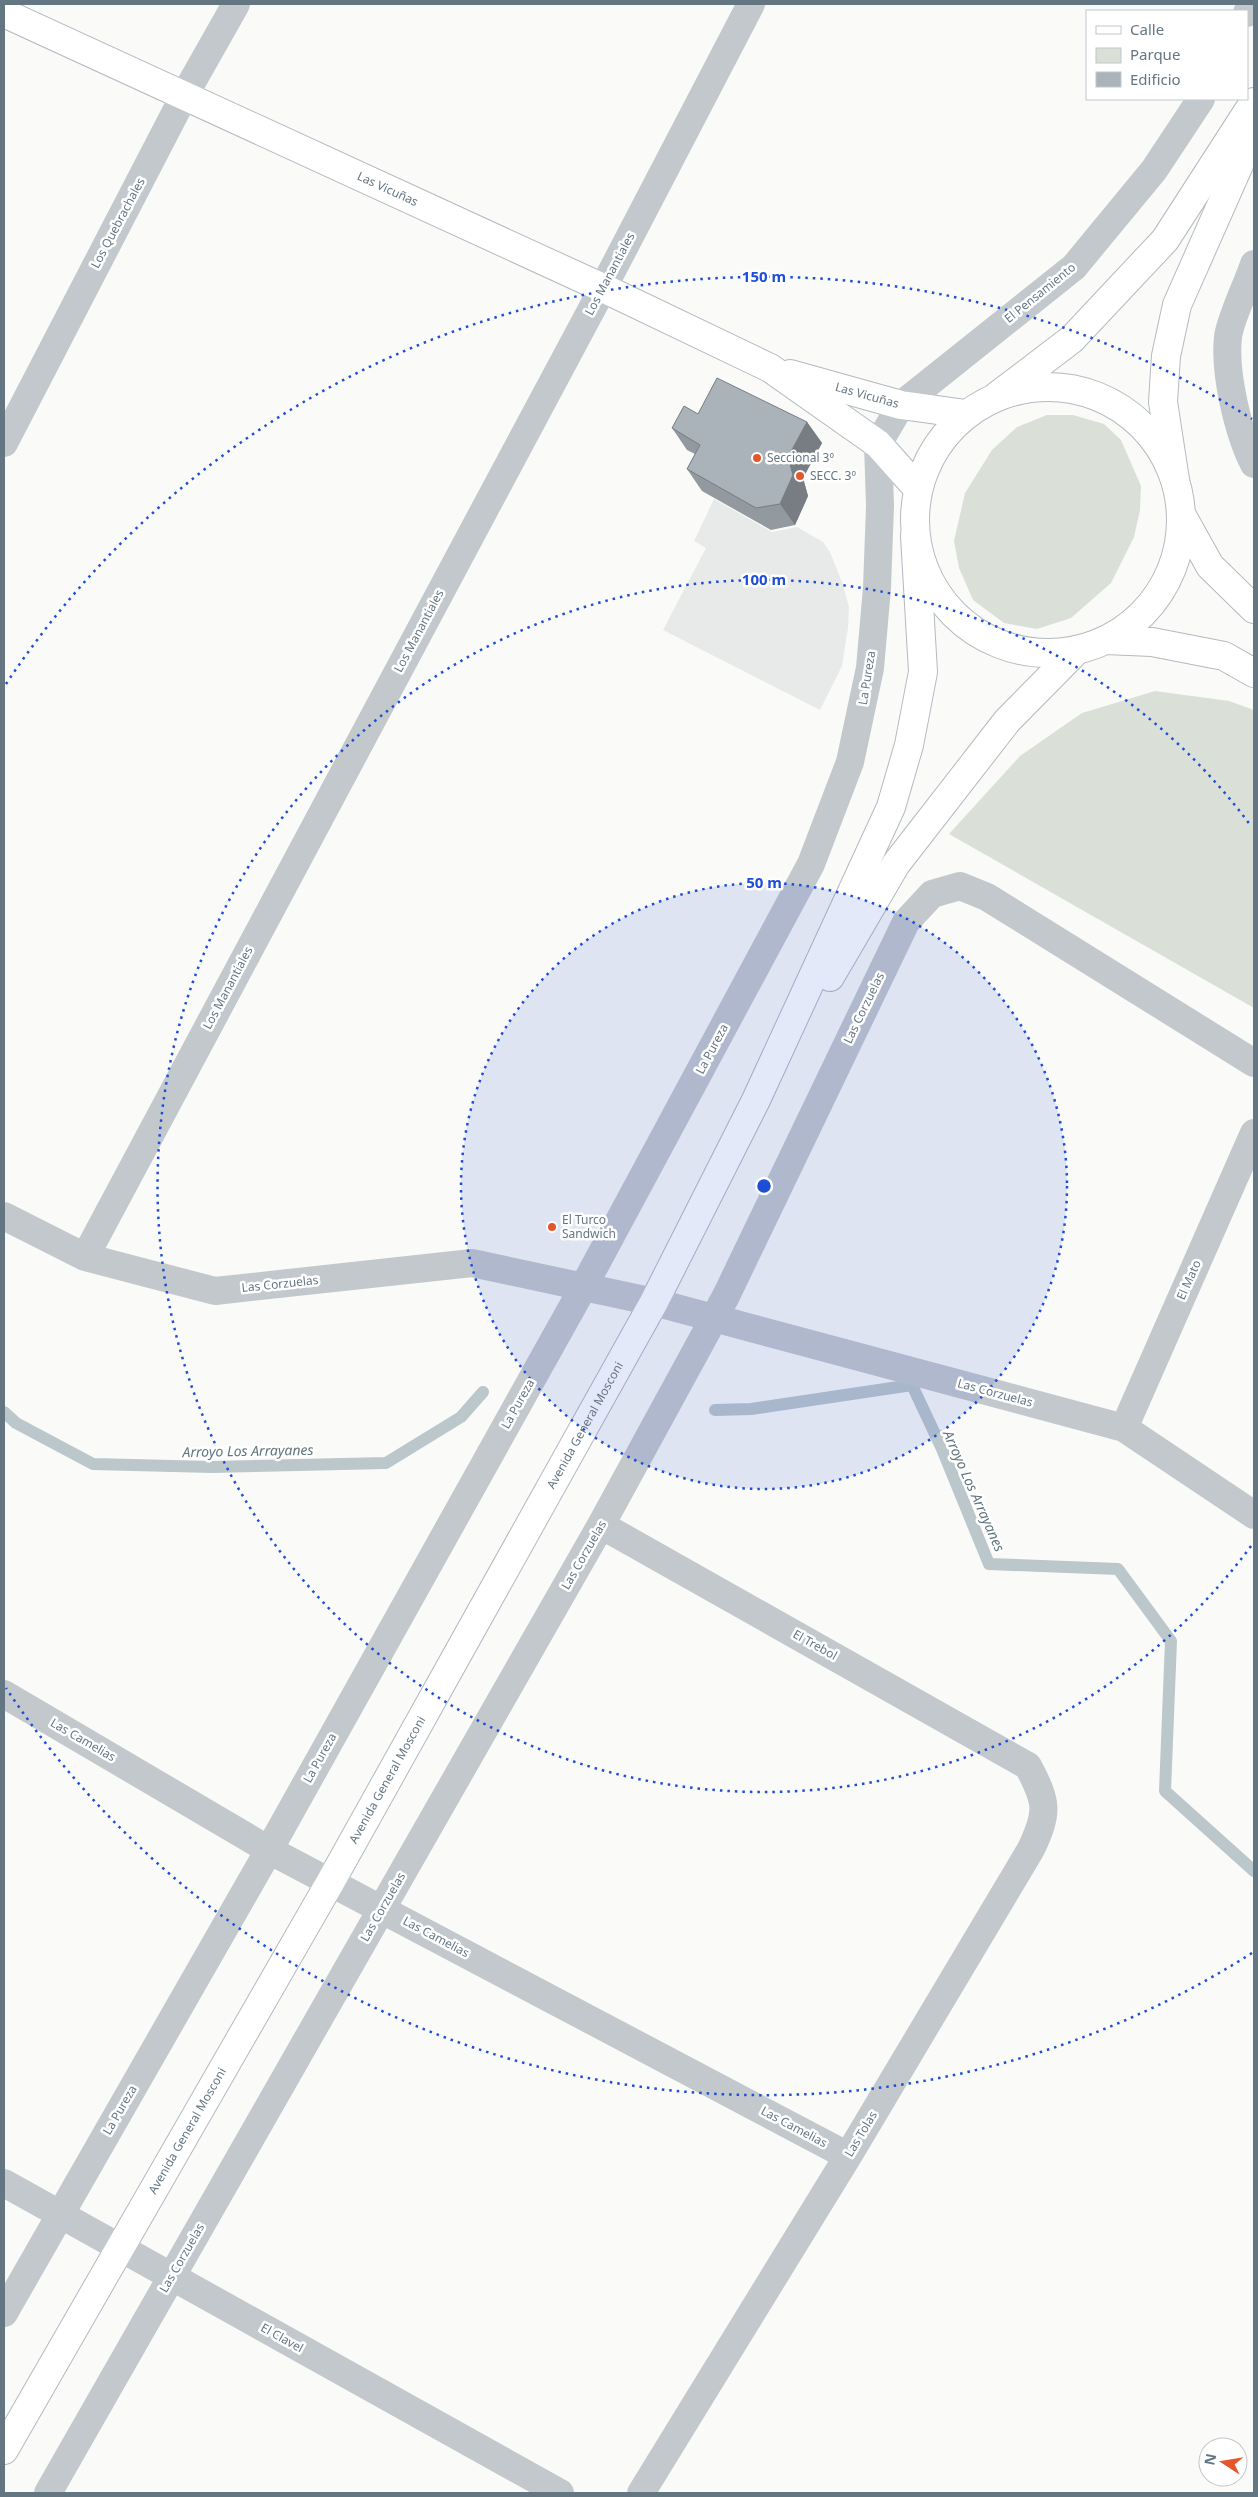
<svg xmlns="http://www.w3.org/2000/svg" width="1258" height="2497" font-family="'Noto Sans',sans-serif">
<rect width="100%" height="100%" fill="#fafaf8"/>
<path fill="#e8e9e9" d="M 714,499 L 772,532 L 797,527 L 823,542 L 830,552 L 843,585 L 849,607 L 848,628 L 842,666 L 820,710 L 663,630 L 706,548 L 694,541 Z"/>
<path fill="#dadfd7" d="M 1047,415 L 1073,415 L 1104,424 L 1121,440 L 1141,486 L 1140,510 L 1134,537 L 1111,583 L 1071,618 L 1037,629 L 1004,623 L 973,600 L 959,568 L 954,541 L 965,493 L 992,450 L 1017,427 Z
M 1155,691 L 1229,701 L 1254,710 L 1254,1008 L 949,834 L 1020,756 L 1082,713 Z"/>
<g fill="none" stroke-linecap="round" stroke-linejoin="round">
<path stroke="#bbc7cb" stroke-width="12" d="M 715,1410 L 751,1409 L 912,1385 L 942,1449 L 989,1564 L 1118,1569 L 1171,1641 L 1165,1791 L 1254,1871
M 4,1412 L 16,1423 L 93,1464 L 212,1467 L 386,1463 L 461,1417 L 483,1392"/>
<g stroke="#b3babf" stroke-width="30">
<g id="secondary">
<path id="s1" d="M 4,13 L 603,288 L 770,368 L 878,444 L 918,489"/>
<path id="s2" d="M 790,374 L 901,405 L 966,414"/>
<path d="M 997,396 L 1072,339 L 1165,240 L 1254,102"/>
<path d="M 1175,480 L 1163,402 L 1166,356 L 1177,305 L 1254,131"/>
<path d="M 830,977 L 896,864 L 1007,721 L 1077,650"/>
<path id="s3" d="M 4,2450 L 331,1881 L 654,1302 L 756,1100 L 891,807 L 909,745 L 923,672 L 915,536"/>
</g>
</g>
<g stroke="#b5babe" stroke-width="30">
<path id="primary" d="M915 520a133 133 0 1 1 266 0a133 133 0 1 1-266 0Z
M 1181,514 L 1210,566 L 1254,609
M 1106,640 L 1152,642 L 1224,656 L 1254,673"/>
</g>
<path stroke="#c3c8cc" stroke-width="28" d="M 1247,13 L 1251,4
M 1254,264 C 1248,283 1230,319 1228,337 C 1224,372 1238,433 1254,464
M 4,443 L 184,96 L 236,4
M 4,1216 L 85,1257 L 215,1291 L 472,1263 L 654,1302 L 1124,1428 L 1254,1515
M 85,1257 L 603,288 L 751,4
M 1124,1428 L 1254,1133
M 601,1525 L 1028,1766 C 1047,1802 1049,1811 1031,1849 L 848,2156 L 641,2493
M 4,1694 L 269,1850 L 848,2156
M 4,2183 L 560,2493
M 4,2313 L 269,1850 L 584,1286 L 811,864 L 850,762 L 870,668 L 877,588 L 880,506 L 878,444 L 901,405 L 1074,267 L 1154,170 L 1201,99
M 48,2493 L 601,1525 L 726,1296 L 906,922 L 932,894 L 960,886 L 987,897 L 1254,1063"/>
<use href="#secondary" stroke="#fff" stroke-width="28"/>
<use href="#primary" stroke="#fff" stroke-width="28"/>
</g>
<path fill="#929a9f" d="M 698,414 L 807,422 L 822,443 L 803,478 L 808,496 L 795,525 L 771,530 L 702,491 L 687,469 L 695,454 L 687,450 L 672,428 Z"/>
<path fill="#777d82" d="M 807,422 L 822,443 L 803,478 L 808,496 L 795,525 L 780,504 L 788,457 Z"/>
<path fill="#aab3b9" stroke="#777d82" d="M 717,378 L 807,422 L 788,457 L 793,475 L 780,504 L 756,508 L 687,469 L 700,445 L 672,428 L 684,406 L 698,414 Z"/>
<circle cx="764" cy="1186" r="303" fill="#1d4ed8" fill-opacity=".12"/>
<g fill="none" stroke="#1d4ed8" stroke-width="2.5" stroke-dasharray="2.5 5">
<circle cx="764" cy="1186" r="303"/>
<path d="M1251 1546A606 606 0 1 1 1251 826"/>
<path d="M1252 1953A909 909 0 0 1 6 1688M6 684A909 909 0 0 1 1252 419"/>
</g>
<g fill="#e4572e" stroke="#fff" stroke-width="2">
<circle cx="757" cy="458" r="5"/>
<circle cx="800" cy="476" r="5"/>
<circle cx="552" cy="1227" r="5"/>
</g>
<g text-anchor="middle" stroke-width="5" stroke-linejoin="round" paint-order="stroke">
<g font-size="12" fill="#657683" stroke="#fff">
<text dy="4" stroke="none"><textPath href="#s1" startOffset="422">Las Vicuñas</textPath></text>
<text transform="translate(118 223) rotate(-62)" y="4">Los Quebrachales</text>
<text transform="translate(610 274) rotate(-62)" y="4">Los Manantiales</text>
<text transform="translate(1040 293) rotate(-39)" y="4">El Pensamiento</text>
<text dy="4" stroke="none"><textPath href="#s2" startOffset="80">Las Vicuñas</textPath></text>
<text transform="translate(419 631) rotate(-62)" y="4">Los Manantiales</text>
<text transform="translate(867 678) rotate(-81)" y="4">La Pureza</text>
<text transform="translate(228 988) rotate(-62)" y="4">Los Manantiales</text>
<text transform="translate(864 1008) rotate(-64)" y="4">Las Corzuelas</text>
<text transform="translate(712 1049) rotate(-62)" y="4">La Pureza</text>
<text transform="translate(1189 1280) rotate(-66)" y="4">El Mato</text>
<text transform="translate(280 1284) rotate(-6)" y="4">Las Corzuelas</text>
<text transform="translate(995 1393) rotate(15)" y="4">Las Corzuelas</text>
<text transform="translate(518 1404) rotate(-61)" y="4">La Pureza</text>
<text dy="4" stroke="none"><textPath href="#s3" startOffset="1178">Avenida General Mosconi</textPath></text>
<text transform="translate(584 1555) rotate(-60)" y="4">Las Corzuelas</text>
<text transform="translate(815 1645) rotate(29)" y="4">El Trebol</text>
<text transform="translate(83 1740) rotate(30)" y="4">Las Camelias</text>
<text transform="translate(320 1758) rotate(-61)" y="4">La Pureza</text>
<text dy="4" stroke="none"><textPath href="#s3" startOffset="772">Avenida General Mosconi</textPath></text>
<text transform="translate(383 1907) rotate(-60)" y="4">Las Corzuelas</text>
<text transform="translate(436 1937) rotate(28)" y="4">Las Camelias</text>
<text transform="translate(120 2110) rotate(-60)" y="4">La Pureza</text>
<text transform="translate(794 2127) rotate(28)" y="4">Las Camelias</text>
<text dy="4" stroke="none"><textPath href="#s3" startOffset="368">Avenida General Mosconi</textPath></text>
<text transform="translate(861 2134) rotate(-59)" y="4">Las Tolas</text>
<text transform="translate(182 2258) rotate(-60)" y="4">Las Corzuelas</text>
<text transform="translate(282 2338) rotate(29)" y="4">El Clavel</text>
</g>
<g font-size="12" fill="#657683" stroke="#fff" text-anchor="start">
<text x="767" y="462">Seccional 3º</text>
<text x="810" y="480">SECC. 3º</text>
<text x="562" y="1224">El Turco<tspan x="562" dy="14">Sandwich</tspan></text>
</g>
<g font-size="14" font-style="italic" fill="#60757c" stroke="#fff">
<text transform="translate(248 1451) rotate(-1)" y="5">Arroyo Los Arrayanes</text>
<text transform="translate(974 1491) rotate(66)" y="5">Arroyo Los Arrayanes</text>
</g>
</g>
<circle cx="764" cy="1186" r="8" fill="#1d4ed8" stroke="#fff" stroke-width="2.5"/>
<g font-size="15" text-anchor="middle" font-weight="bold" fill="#1d4ed8" stroke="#fff" stroke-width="5" stroke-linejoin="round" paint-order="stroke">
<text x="764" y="282">150 m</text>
<text x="764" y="585">100 m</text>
<text x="764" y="888">50 m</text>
</g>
<rect width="1258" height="2497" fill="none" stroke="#657683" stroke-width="10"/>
<rect x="1086" y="10" width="162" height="90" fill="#ffffff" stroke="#c1c8cd"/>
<rect x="1096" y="26" width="25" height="8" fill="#ffffff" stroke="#c1c8cd"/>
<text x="1130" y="35" font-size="15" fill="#657683">Calle</text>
<rect x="1096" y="48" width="25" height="15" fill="#dadfd7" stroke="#c1c8cd"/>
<text x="1130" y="60" font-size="15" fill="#657683">Parque</text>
<rect x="1096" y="72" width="25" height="15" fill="#aab3b9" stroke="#c1c8cd"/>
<text x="1130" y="85" font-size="15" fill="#657683">Edificio</text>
<g transform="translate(1223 2462) rotate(282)"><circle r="24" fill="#ffffff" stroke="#c1c8cd"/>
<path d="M0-4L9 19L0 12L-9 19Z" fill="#e4572e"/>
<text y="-8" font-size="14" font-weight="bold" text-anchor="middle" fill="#657683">N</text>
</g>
</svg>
